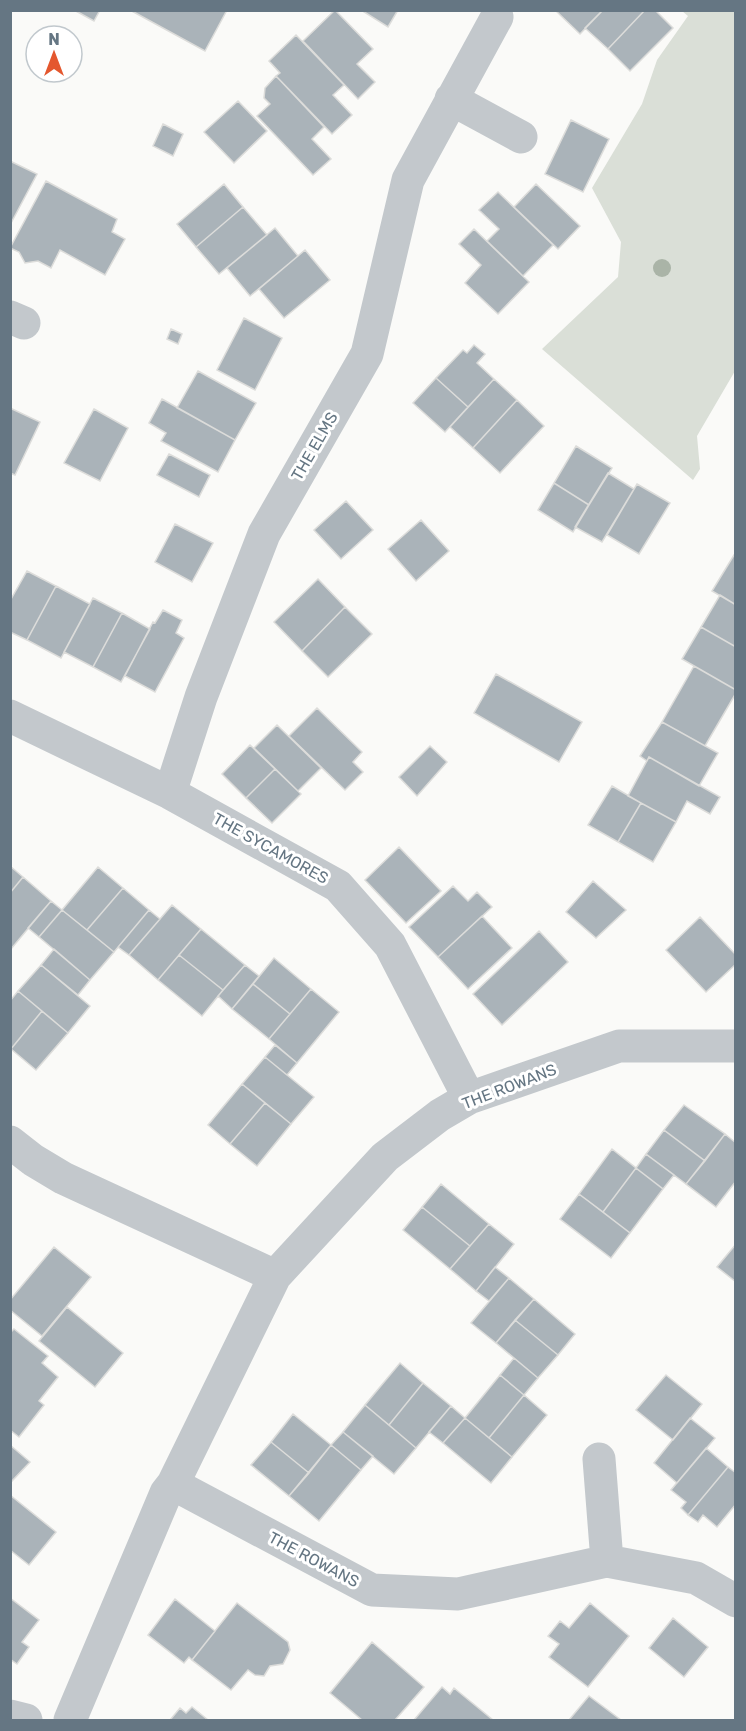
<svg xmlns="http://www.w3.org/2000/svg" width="746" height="1731" font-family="Rubik,sans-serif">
<rect width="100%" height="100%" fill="#fafaf8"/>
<path fill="#dadfd7" d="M 682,11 L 736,11 L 735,371 L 697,436 L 700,469 L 693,480 L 542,349 L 618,277 L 621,242 L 592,188 L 642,104 L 657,60 L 688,16 Z"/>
<path fill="#aab3b9" stroke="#dcdcda" stroke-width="1.5" d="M 74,10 L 100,10 L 94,21 Z
M 130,10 L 227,10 L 205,51 Z
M 335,10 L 373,49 L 357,64 L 375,82 L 358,99 L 303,41 Z
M 361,10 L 398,10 L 388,27 Z
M 555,10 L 603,10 L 580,34 Z
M 603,10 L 645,10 L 608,49 L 585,28 Z
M 645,10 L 655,10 L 673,28 L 630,71 L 608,49 Z
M 296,35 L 344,85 L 333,95 L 352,115 L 332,134 L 276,76 L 280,73 L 269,61 Z
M 276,76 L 324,127 L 312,139 L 331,159 L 313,175 L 257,116 L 270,104 L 264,98 L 265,88 Z
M 238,101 L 267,131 L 234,163 L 204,132 Z
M 571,120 L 609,139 L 583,192 L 545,174 Z
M 163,124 L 183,134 L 173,156 L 153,146 Z
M 10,161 L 37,174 L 10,225 Z
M 46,181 L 117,219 L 112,232 L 125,239 L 105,275 L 60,250 L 51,268 L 38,261 L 25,263 L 19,252 L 10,248 Z
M 224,184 L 243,207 L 196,247 L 177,224 Z
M 536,184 L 580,226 L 558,249 L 514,207 Z
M 498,192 L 553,245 L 523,276 L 487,241 L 499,229 L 479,210 Z
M 243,207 L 267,235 L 219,274 L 196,247 Z
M 275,228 L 298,256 L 250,296 L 227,268 Z
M 474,229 L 529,282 L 498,314 L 465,283 L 481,265 L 459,244 Z
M 305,250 L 330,280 L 284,318 L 259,289 Z
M 244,318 L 282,338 L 255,390 L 217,370 Z
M 171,329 L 182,334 L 178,344 L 167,339 Z
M 474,345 L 485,354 L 477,363 L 494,379 L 468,407 L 436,378 L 463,350 L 467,353 Z
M 198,371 L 256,403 L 235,440 L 177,408 Z
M 436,378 L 468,407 L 445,432 L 413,403 Z
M 494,379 L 517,400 L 473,448 L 450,427 Z
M 162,399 L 235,440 L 218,472 L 161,441 L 166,433 L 149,423 Z
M 517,400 L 544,426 L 500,473 L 473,448 Z
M 10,408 L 40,422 L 15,475 L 10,473 Z
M 94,409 L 128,428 L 100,481 L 64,463 Z
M 576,446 L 612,468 L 589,505 L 554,483 Z
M 169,454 L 210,475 L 199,497 L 157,475 Z
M 608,473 L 634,489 L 602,542 L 575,527 Z
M 554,483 L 589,505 L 573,532 L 538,510 Z
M 637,484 L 670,503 L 639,554 L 607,535 Z
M 346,501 L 373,530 L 341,559 L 314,530 Z
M 421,520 L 449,551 L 416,581 L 388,549 Z
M 175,524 L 213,543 L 192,582 L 155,562 Z
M 734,555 L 736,556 L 736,605 L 712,591 Z
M 27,571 L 56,586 L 27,640 L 10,632 L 10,601 Z
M 318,579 L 345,607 L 302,651 L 274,622 Z
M 56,586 L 90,604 L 61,658 L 27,640 Z
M 720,595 L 736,605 L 736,647 L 701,627 Z
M 93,598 L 122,613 L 93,667 L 64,652 Z
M 345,607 L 372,634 L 328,677 L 302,651 Z
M 163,610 L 182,620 L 176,633 L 184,638 L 155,692 L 125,676 L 153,622 L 155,623 Z
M 122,613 L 150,629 L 121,682 L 93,667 Z
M 701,627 L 736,647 L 736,690 L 682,659 Z
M 694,666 L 736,690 L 736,693 L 705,746 L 662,722 Z
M 496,674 L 582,722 L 559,762 L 474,713 Z
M 317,708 L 362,752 L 353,762 L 363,772 L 345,790 L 289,736 Z
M 662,722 L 718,753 L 699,786 L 649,757 L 647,761 L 640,756 Z
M 277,725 L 321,768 L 298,791 L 254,748 Z
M 250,745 L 275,769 L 246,798 L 222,774 Z
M 430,746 L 447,762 L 417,796 L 399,777 Z
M 649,757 L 720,797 L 710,814 L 687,801 L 676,822 L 628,796 Z
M 275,769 L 301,794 L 272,823 L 246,798 Z
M 612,786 L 641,803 L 618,842 L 588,825 Z
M 641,803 L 676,822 L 653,862 L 618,842 Z
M 399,847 L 441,891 L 406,923 L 365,880 Z
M 10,866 L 23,877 L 10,893 Z
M 98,867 L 123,888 L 87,930 L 62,910 Z
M 23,877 L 51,901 L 11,949 L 10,893 Z
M 593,881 L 626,910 L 596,938 L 566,912 Z
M 453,886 L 468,901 L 477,892 L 492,907 L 438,957 L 409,927 Z
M 123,888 L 149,910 L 114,952 L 87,930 Z
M 51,901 L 62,910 L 39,937 L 28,928 Z
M 172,905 L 201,929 L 158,980 L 129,955 Z
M 62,910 L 114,952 L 90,980 L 39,937 Z
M 149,910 L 160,919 L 129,955 L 118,947 Z
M 482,916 L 512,948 L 468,989 L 438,957 Z
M 700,917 L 736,955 L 736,964 L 706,992 L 666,950 Z
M 201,929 L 245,965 L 223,990 L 179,955 Z
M 539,931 L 568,962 L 502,1025 L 473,994 Z
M 54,949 L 90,980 L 78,995 L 41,965 Z
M 179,955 L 223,990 L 202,1016 L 158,980 Z
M 274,958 L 311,989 L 290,1014 L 253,984 Z
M 41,965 L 90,1006 L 68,1033 L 18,991 Z
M 245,965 L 259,976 L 232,1009 L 218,996 Z
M 253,984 L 290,1014 L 269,1039 L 232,1009 Z
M 311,989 L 339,1012 L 297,1063 L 269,1039 Z
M 18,991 L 42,1011 L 11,1049 L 10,1001 Z
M 42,1011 L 68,1033 L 36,1070 L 11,1049 Z
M 275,1045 L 297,1063 L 287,1075 L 265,1057 Z
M 265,1057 L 314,1097 L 291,1124 L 242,1084 Z
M 242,1084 L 265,1103 L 230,1144 L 208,1125 Z
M 265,1103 L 291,1124 L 257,1166 L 230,1144 Z
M 684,1105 L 725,1134 L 705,1161 L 664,1130 Z
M 664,1130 L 705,1161 L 686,1184 L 646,1154 Z
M 725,1134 L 736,1143 L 736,1181 L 716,1207 L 686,1184 Z
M 612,1149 L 636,1168 L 603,1212 L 579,1194 Z
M 646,1154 L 674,1175 L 663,1189 L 636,1168 Z
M 636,1168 L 663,1189 L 630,1233 L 603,1212 Z
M 441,1184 L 489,1224 L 470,1246 L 422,1207 Z
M 579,1194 L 630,1233 L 611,1258 L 560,1219 Z
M 422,1207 L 470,1246 L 450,1269 L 403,1230 Z
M 489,1224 L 514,1244 L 476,1291 L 450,1269 Z
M 736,1244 L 736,1282 L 717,1267 Z
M 54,1247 L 91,1277 L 42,1336 L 10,1310 L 10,1300 Z
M 495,1267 L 509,1278 L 489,1301 L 476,1291 Z
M 509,1278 L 534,1299 L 496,1343 L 471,1323 Z
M 534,1299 L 575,1334 L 558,1355 L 515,1320 Z
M 67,1307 L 123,1353 L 95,1387 L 39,1341 Z
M 515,1320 L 558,1355 L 538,1378 L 496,1343 Z
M 14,1329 L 48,1356 L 42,1363 L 58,1377 L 39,1401 L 44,1405 L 19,1437 L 10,1430 L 10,1333 Z
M 514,1358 L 538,1378 L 524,1395 L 500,1375 Z
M 400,1363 L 423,1383 L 389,1425 L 365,1405 Z
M 500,1375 L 524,1395 L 489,1438 L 465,1418 Z
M 666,1375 L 702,1404 L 673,1440 L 636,1410 Z
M 423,1383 L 451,1406 L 416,1448 L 389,1425 Z
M 524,1395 L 547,1415 L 512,1457 L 489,1438 Z
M 365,1405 L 416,1448 L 394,1474 L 343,1432 Z
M 451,1406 L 465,1418 L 443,1443 L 429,1432 Z
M 293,1414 L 331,1445 L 309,1473 L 271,1442 Z
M 465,1418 L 512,1457 L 491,1483 L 443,1443 Z
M 690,1418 L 715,1438 L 677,1483 L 654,1463 Z
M 343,1432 L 373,1456 L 361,1470 L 331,1445 Z
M 271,1442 L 309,1473 L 289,1496 L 251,1465 Z
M 10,1445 L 30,1462 L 10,1483 Z
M 331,1445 L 361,1470 L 319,1521 L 289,1496 Z
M 706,1448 L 728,1467 L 688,1515 L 681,1508 L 686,1502 L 671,1490 Z
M 728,1467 L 736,1473 L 736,1504 L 717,1527 L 703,1515 L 698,1522 L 688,1515 Z
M 10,1495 L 56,1532 L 29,1565 L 10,1550 Z
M 10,1598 L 39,1620 L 22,1642 L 29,1647 L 17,1664 L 10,1659 Z
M 175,1599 L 215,1631 L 192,1660 L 189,1657 L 184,1663 L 148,1635 Z
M 237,1603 L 288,1642 L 290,1650 L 283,1664 L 270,1666 L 264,1676 L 255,1675 L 248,1670 L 231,1690 L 192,1660 Z
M 590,1603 L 629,1636 L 588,1687 L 549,1657 L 559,1644 L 548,1636 L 560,1621 L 569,1628 Z
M 673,1618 L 708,1647 L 684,1677 L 649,1648 Z
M 372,1642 L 424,1687 L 395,1720 L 362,1720 L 330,1693 Z
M 442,1687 L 450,1694 L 454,1688 L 493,1720 L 414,1720 Z
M 589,1696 L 621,1720 L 569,1720 Z
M 192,1707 L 208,1720 L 170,1720 L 180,1708 L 186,1713 Z"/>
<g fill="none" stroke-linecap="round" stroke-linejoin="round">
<path stroke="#c3c8cc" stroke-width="33" d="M 451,99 L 521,137
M 10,317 L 24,323
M 10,716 L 170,793 L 338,886 L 390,945 L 469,1098
M 170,793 L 201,697 L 264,534 L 367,354 L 408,180 L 497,17
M 10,1142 L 33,1160 L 63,1178 L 275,1276
M 599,1459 L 607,1561
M 173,1484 L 372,1590 L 458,1594 L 607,1561 L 696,1578 L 736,1601
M 10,1716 L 26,1720
M 70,1720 L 166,1493 L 173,1484 L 275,1276 L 385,1157 L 440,1115 L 469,1098 L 619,1046 L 736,1046"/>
</g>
<circle fill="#aab4a7" cx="662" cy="268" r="9"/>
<g text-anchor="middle" stroke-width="6" stroke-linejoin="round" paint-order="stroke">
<g font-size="16" fill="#657683" stroke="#fff">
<text transform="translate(314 446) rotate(-60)" y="6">THE ELMS</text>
<text transform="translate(271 848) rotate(29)" y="6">THE SYCAMORES</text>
<text transform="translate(509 1086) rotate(-21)" y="6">THE ROWANS</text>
<text transform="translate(314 1559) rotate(28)" y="6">THE ROWANS</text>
</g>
</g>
<rect width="746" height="1731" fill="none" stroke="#657683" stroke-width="24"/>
<g transform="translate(54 54)"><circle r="28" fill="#ffffff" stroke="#c1c8cd" stroke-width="1.5"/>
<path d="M0-4.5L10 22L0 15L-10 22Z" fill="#e4572e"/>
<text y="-9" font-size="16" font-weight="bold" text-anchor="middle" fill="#657683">N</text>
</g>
</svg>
